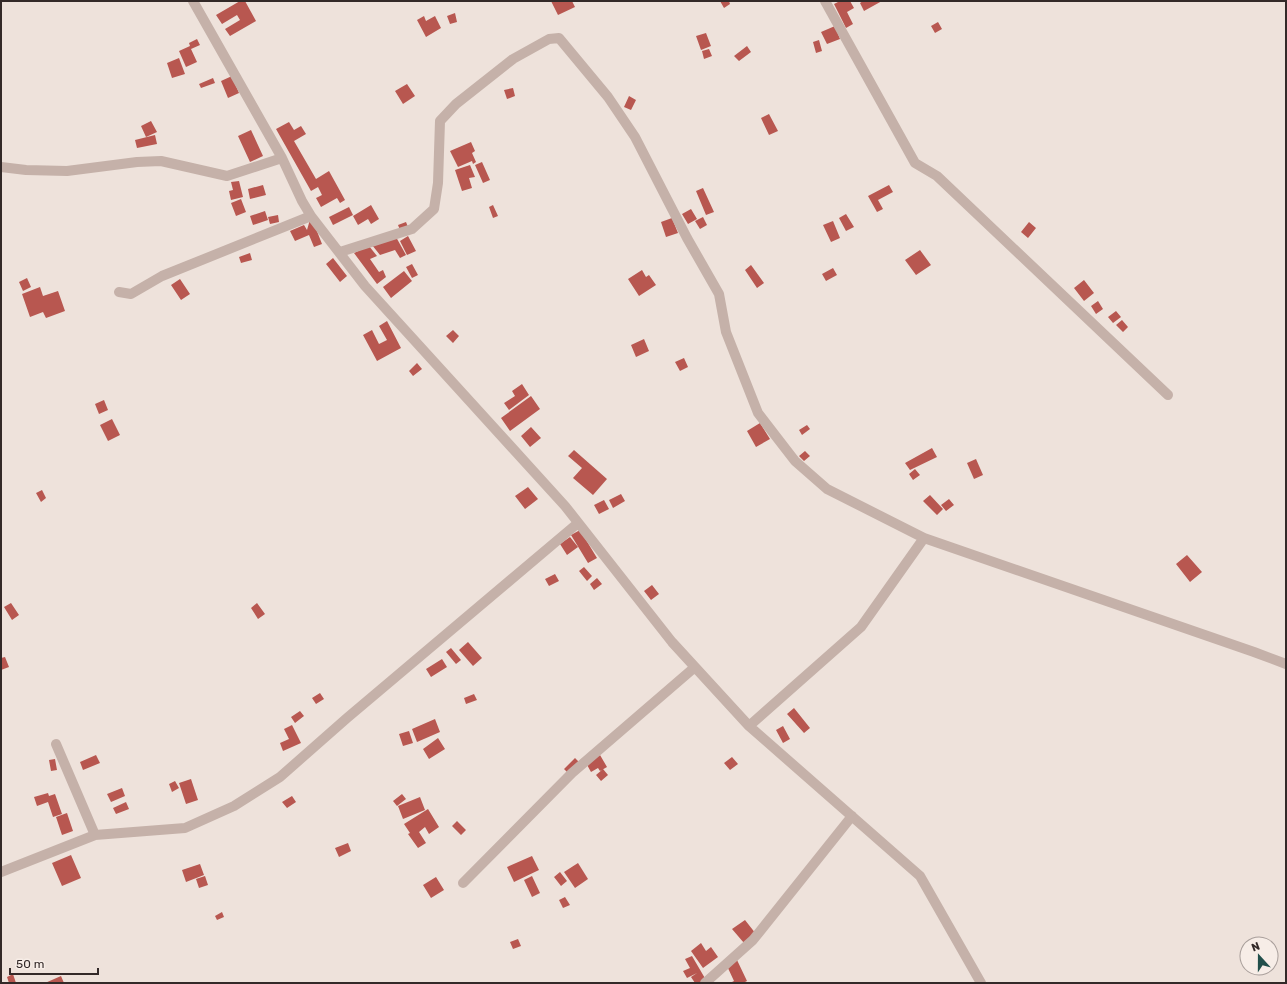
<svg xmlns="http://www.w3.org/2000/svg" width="1287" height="984" font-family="Rubik,sans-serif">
<rect width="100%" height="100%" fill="#eee2db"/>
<path fill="#b85750" d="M 240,1 L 245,1 L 256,21 L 230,36 L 225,29 L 240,20 L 237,15 L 222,24 L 216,15 Z
M 551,1 L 572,1 L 575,7 L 558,15 Z
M 720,1 L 729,1 L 730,4 L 724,8 Z
M 840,1 L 850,1 L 854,8 L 847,12 L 853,24 L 846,28 L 834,4 Z
M 863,1 L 882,1 L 864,11 L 860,3 Z
M 455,13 L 457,22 L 450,24 L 447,16 Z
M 424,16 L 426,21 L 435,16 L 441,28 L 426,37 L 417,20 Z
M 938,22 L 942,29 L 935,33 L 931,26 Z
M 835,26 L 840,39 L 827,44 L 821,32 Z
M 706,33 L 711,46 L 701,50 L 696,36 Z
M 197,39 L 200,45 L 191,49 L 197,62 L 186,67 L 179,51 L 190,46 L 189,43 Z
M 819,40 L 822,51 L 816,53 L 813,42 Z
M 747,46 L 751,52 L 739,61 L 734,56 Z
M 709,49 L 712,56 L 704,59 L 702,51 Z
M 179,58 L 185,74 L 172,78 L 167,63 Z
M 232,76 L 239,93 L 228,98 L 221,81 Z
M 213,78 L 215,83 L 201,88 L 199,84 Z
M 407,84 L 415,96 L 403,104 L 395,91 Z
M 513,88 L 515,96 L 507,99 L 504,90 Z
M 629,96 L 636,100 L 631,110 L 624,107 Z
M 769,114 L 778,131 L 769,135 L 761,118 Z
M 151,121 L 157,132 L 146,137 L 141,126 Z
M 289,122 L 294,130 L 301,126 L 306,134 L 294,141 L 316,179 L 329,171 L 345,200 L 340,203 L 337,198 L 321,207 L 316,198 L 322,195 L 318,187 L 311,191 L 276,129 Z
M 251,130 L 263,156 L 250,162 L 238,136 Z
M 155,135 L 157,144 L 137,148 L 135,140 Z
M 471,142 L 475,151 L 472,153 L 476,162 L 473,164 L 472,161 L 458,167 L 450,151 Z
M 482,162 L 490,180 L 483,183 L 475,165 Z
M 470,165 L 475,177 L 469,178 L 472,188 L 462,191 L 455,170 Z
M 239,181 L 243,197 L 231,200 L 229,191 L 233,190 L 231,182 Z
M 263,185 L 266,195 L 250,199 L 248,189 Z
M 889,185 L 893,192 L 878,200 L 883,209 L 877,212 L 868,196 Z
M 703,188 L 714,212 L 706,215 L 696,191 Z
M 241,199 L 246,212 L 236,216 L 231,203 Z
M 371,205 L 379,219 L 371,224 L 368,219 L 358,225 L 353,216 Z
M 493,205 L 498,216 L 493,218 L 489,207 Z
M 349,207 L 353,215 L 333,225 L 329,217 Z
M 691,209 L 697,219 L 688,224 L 682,214 Z
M 265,211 L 268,220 L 253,225 L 250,216 Z
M 846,214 L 854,227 L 846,231 L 839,218 Z
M 278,215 L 279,222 L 270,224 L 268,217 Z
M 311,216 L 322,244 L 314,247 L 309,235 L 295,241 L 290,231 L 304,225 L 307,230 Z
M 703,217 L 707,225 L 700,229 L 695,221 Z
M 672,218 L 678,233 L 666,237 L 661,222 Z
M 833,221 L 840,238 L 831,242 L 823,225 Z
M 406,222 L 408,227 L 400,230 L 398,225 Z
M 1029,222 L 1036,228 L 1028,238 L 1021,232 Z
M 408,236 L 416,251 L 407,255 L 400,241 Z
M 396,237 L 406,255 L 400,258 L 395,250 L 380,255 L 372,245 Z
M 369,246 L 377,256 L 370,259 L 379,272 L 383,270 L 386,277 L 377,284 L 354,253 Z
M 920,250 L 931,265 L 916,275 L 905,260 Z
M 250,253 L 252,260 L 241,263 L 239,257 Z
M 333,258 L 347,276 L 340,282 L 326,264 Z
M 412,264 L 418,275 L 412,278 L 406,267 Z
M 751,265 L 764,283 L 757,288 L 745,270 Z
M 833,268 L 837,275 L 826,281 L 822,274 Z
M 642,270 L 646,277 L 649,275 L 656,285 L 639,296 L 628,279 Z
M 404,271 L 412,281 L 391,298 L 383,287 Z
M 27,278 L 31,287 L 23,291 L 19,282 Z
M 180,279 L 190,294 L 181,300 L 171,285 Z
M 1084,280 L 1094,293 L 1084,301 L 1074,288 Z
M 40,287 L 43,296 L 58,291 L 65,311 L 46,318 L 43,312 L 30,317 L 22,294 Z
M 1098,301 L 1103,309 L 1096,314 L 1091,306 Z
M 1116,311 L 1121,317 L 1113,323 L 1108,317 Z
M 1122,320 L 1128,327 L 1123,332 L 1116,325 Z
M 387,321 L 401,348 L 377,361 L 363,335 L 372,330 L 379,344 L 387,340 L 379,326 Z
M 453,330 L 459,336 L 453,343 L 446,336 Z
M 644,339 L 649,351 L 636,357 L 631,345 Z
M 684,358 L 688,367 L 680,371 L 675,362 Z
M 417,363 L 422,369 L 413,376 L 409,371 Z
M 522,384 L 529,395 L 509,410 L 504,403 L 515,396 L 512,391 Z
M 531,396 L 540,409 L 510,431 L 501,418 Z
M 104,400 L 108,410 L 99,414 L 95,404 Z
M 112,419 L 120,435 L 108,441 L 100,425 Z
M 760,423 L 770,439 L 756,447 L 747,431 Z
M 807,425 L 810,429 L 802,435 L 799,430 Z
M 531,427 L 541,438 L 530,447 L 521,436 Z
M 932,448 L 937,457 L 910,470 L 905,463 Z
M 574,450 L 607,479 L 593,495 L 573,478 L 582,468 L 568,456 Z
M 805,451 L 810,456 L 804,461 L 799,456 Z
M 976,459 L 983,475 L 974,479 L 967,463 Z
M 915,469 L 920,475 L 913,480 L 909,474 Z
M 528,487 L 538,499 L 525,509 L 515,496 Z
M 42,490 L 46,498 L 41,502 L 36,493 Z
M 621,494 L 625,501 L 613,508 L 609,500 Z
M 930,495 L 943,509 L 937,515 L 923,501 Z
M 949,499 L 954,505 L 946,511 L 941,505 Z
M 604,500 L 609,509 L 599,514 L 594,505 Z
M 580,530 L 597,558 L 588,563 L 571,535 Z
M 570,537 L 578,547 L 567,555 L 560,544 Z
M 1187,555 L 1202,572 L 1190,582 L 1176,564 Z
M 584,567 L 592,576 L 587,581 L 579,571 Z
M 555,574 L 559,581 L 549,586 L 545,579 Z
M 597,578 L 602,584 L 594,590 L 590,584 Z
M 652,585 L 659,594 L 651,600 L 644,591 Z
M 11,603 L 19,615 L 12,620 L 4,607 Z
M 257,603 L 265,614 L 258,619 L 251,608 Z
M 468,642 L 482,658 L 473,666 L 459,650 Z
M 451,648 L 461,660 L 456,664 L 446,652 Z
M 5,657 L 9,667 L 1,670 L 1,658 Z
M 442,659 L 447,667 L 431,677 L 426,669 Z
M 320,693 L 324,699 L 316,704 L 312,698 Z
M 474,694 L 477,700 L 466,704 L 464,698 Z
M 794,708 L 810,728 L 804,733 L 787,714 Z
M 300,711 L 304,716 L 295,723 L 291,717 Z
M 435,719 L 440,732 L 417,742 L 412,729 Z
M 292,725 L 301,743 L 283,751 L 280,743 L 289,739 L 284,729 Z
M 783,726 L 790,739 L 783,743 L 776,730 Z
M 409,731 L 413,743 L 403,746 L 399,734 Z
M 438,738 L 445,749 L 429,759 L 423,749 Z
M 96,755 L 100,763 L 83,770 L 80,762 Z
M 600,755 L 607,767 L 600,771 L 598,768 L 591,772 L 586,763 Z
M 732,757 L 738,764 L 730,770 L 724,763 Z
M 575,758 L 580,763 L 568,773 L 564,769 Z
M 55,759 L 57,770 L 51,771 L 49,760 Z
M 603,769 L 608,775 L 601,781 L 596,775 Z
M 191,779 L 198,800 L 186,804 L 179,783 Z
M 175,781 L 179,788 L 172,792 L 169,784 Z
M 122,788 L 125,796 L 111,802 L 107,794 Z
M 48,793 L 49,796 L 55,794 L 62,814 L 53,817 L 48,802 L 37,806 L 34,797 Z
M 402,794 L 406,799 L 397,806 L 393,801 Z
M 292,796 L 296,802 L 287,808 L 282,802 Z
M 420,797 L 425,810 L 403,819 L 398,806 Z
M 126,802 L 129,809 L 116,814 L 113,808 Z
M 428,809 L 439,827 L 429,834 L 425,827 L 419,832 L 426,843 L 418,848 L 408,834 L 410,833 L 404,824 Z
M 67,813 L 73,831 L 62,835 L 56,817 Z
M 457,821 L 466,830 L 461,835 L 452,826 Z
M 348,843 L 351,851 L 339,857 L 335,848 Z
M 71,855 L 81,878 L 62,886 L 52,863 Z
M 532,856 L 539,870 L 514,882 L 507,867 Z
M 578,863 L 588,879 L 575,888 L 564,872 Z
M 200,864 L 204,875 L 186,882 L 182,870 Z
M 560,872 L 567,881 L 561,886 L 554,877 Z
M 205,876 L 208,885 L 199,888 L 196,879 Z
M 532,876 L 540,893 L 532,897 L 524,880 Z
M 436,877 L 444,890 L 431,898 L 423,885 Z
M 565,897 L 570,905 L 563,908 L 559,900 Z
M 222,912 L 224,917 L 217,920 L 215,916 Z
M 745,920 L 756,934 L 744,943 L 732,929 Z
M 518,939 L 521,946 L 513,949 L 510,942 Z
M 701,943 L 706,951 L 711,947 L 718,957 L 703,968 L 691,951 Z
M 692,956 L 706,980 L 703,983 L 695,983 L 691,977 L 697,973 L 687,978 L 683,971 L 690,968 L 685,959 Z
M 737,960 L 747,981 L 743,983 L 730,983 L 734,981 L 727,966 Z
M 13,974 L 16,983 L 9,983 L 7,977 Z
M 61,976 L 64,983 L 45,983 Z"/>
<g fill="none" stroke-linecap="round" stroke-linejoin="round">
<path stroke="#c5b1a9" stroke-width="10" d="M 193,1 L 282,158 L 302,201 L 311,216 L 365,286 L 565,506 L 672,642 L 749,726 L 920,876 L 981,983
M 825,1 L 915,163 L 937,176 L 1168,395
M 1,167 L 26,170 L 67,171 L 137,162 L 161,161 L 227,176 L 282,158
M 340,252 L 412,229 L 434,209 L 438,183 L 440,121 L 456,104 L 513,59 L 549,39 L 559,38 L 608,97 L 635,137 L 687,238 L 719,294 L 726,332 L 758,413 L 795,461 L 827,489 L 924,538 L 1254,652 L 1286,664
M 119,292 L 131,294 L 162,276 L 311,216
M 749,726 L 861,627 L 924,538
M 56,744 L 95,835
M 1,872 L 95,835 L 185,828 L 234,806 L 280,777 L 347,718 L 578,523
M 463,883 L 572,773 L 695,667
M 705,983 L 753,940 L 852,816"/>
</g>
<rect width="1287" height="984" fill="none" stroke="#332928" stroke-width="4"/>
<g transform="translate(1259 956) rotate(339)"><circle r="19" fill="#f7ede7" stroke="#a99f9b"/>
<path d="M0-3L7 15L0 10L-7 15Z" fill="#224f4b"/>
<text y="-6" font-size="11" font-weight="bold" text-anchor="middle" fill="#332928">N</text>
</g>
<path d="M10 968v6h88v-6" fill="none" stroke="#332928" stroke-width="2"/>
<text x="16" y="968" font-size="12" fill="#332928" stroke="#f7ede7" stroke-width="3" paint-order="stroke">50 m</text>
</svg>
